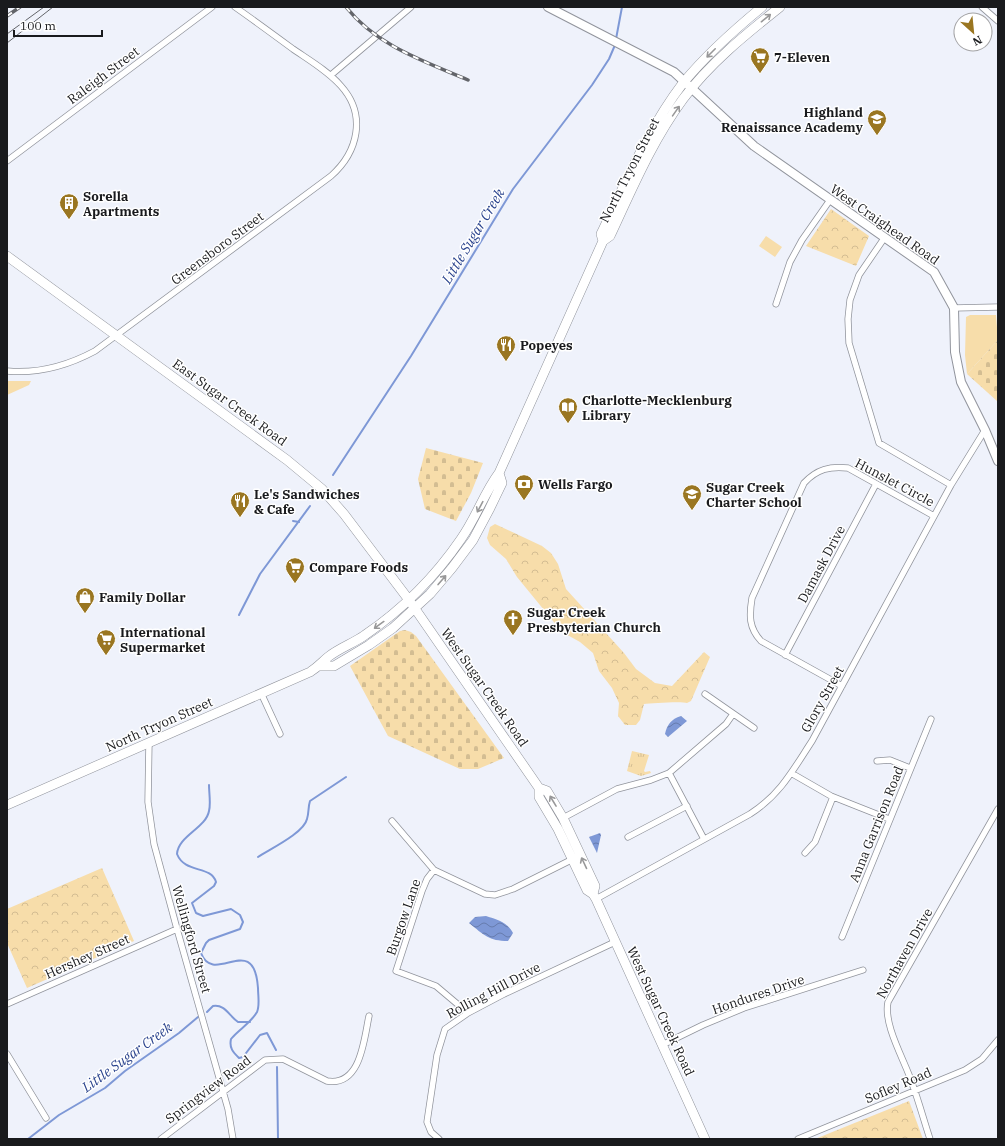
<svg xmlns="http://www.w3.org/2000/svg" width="1005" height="1146" font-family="'IBM Plex Serif',serif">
<defs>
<pattern id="forest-crowns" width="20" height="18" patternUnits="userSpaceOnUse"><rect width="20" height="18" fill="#f7ddaa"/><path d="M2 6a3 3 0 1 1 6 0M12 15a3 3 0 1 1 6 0" fill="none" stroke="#d3bd92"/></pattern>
<pattern id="cemetery-stones" width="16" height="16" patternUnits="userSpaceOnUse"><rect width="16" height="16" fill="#f7ddaa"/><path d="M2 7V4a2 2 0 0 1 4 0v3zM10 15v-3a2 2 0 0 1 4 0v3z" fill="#d3bd92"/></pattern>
<pattern id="park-tufts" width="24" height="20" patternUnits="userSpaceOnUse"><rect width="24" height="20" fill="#f7ddaa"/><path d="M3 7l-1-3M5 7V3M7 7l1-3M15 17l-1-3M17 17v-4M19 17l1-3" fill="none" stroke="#d3bd92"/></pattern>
<pattern id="water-waves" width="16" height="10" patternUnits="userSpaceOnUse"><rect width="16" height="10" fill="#7e98d6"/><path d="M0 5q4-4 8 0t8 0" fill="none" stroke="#667bad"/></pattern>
</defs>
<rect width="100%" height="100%" fill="#eff2fb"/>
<path fill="#f7ddaa" d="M 766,236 L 782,247 L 775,257 L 759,246 Z
M 970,315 L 996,315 L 998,340 L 967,374 L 965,355 L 966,317 Z
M 7,381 L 31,381 L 29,385 L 7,395 Z"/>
<path fill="url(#forest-crowns)" d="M 831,209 L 869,236 L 856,266 L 806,246 Z
M 495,524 L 542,546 L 551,553 L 558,564 L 566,589 L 624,653 L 636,669 L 655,683 L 672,686 L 704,652 L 710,657 L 691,701 L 687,703 C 683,701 651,703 644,704 L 640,720 L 636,725 L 625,725 L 618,716 L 619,703 L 612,688 L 599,671 L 593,653 L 580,642 L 562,632 L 517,577 L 506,559 L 490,545 L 487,538 L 490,527 Z
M 102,868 L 134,941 L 27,988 L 7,943 L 7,909 Z
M 909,1101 L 923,1139 L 815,1139 Z"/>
<path fill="url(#cemetery-stones)" d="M 998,340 L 998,400 L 997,401 L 967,374 Z
M 426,448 L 483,463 L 471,493 L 456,521 L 425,509 L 418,479 Z
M 405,630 L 411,632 L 416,636 L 504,758 L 478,769 L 460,769 L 388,736 L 350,666 L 400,631 Z"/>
<path fill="url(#park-tufts)" d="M 632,751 L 649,755 L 644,771 L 645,772 L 650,771 L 651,773 L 641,776 L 627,771 Z"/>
<path fill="url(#water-waves)" d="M 681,716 L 687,721 L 668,737 L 665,734 C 667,725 671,719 681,716 Z
M 600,833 L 601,835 L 597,853 L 589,837 Z
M 486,916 C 498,920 507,922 513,933 L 508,941 C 489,941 484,935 469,923 L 475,917 Z"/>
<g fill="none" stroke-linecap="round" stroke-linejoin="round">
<path stroke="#7e98d6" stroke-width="2" d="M 616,39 L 622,7
M 333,475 L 411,356 L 513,189 L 592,85 L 609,59 L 615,45
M 293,521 L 299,522
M 239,615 L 260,574 L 310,506
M 209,785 C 209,793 211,804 209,811 C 206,828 178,836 177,854 C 185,874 211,865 216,882 L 214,886 L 192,903 L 196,913 L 203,916 L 231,909 L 240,915 L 243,922 L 240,929 L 209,940 L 206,943 L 201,953 C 214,987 254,930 258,988 C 258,996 260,1005 257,1012 C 250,1024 239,1029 231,1039 C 229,1048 233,1052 239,1058 L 243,1057 L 260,1035 L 267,1033 L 276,1050
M 258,857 C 270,849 304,833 307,819 C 309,813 308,807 310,801 L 346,777
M 207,1012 L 213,1006 C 225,1004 229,1016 238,1022 L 250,1022
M 277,1067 L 278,1139
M 28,1139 L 59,1115 L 105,1088 L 125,1071 L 179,1033 L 198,1017"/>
<g stroke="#91949c" stroke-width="7">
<path id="street" d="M 982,7 L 998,21
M 331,75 L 411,7
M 7,161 L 212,7
M 885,237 L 859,275 L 850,300 L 848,319 L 849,343 L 879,443 L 951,485
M 776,304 L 790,262 L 802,240 L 830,200
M 954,308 L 998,307
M 7,371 C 39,374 67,366 95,351 L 331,176 C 358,152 367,115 341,86 C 328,71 309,60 293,49 C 274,35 255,21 235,7
M 785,655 L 876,484
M 842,686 L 761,641 C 749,628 749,616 752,598 L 804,483 C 817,469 830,466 848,468 L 934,516
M 261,693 L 280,734
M 705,694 L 754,728
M 149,742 L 148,802 L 154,844 L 177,929 L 228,1109 L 233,1139
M 877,761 L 890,760 L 910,768
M 669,773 L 704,839
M 791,773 L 831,796 L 889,819
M 563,818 L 617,789 L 651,780 L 669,773 L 726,724 L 733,714
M 392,821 L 434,870 L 485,894 L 495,895 L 513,889 L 573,859
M 628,837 L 687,806
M 805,853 L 815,842 L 833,797
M 434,870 L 427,879 L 422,891 L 396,971 L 436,986 L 468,1013
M 596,899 L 750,814 C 780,795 793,770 812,741 L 951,485 L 985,430
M 842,937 L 931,719
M 7,1004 L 177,929
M 662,1045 L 703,1025 L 744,1008 L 863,970
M 7,1054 L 46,1118
M 161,1139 L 265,1060 L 283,1059 L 327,1081 C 361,1087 364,1039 369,1016
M 439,1139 L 431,1132 L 427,1122 L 437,1055 L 445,1029 L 468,1013 L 504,994 L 615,942
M 798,1139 L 965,1070 L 982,1059 L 998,1040
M 930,1139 C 924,1121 919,1102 912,1083 C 905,1061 883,1025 888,1002 L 998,809"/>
</g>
<g stroke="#91949c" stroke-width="10">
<path id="secondary" d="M 548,7 L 674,72 L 754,146 L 934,272 L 954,308 L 955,352 L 961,382 L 985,430 L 998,461"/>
</g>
<g stroke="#91949c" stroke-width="10">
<path id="primary" d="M 603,241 L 601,234 C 626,182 648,129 683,83 C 706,55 734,30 762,7
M 7,256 L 287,460 L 322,489 L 344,514 L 409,600 L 539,788 L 539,797 L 558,829 L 587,890 L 593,894 L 596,899 L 705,1139
M 321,666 L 334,666 L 369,645 L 393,628 L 430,594 L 452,568 L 473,540 L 489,510 L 502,483 L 499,473
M 539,788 L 547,791 L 563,818 L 595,886 L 593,894
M 7,805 L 310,672 C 318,667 321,663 328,657 C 339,648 354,643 365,635 C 403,609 435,577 461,539 C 476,518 484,493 499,473 L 603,241 L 610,236 C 632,189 652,141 683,99 C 710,63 745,35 780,7"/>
</g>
<use href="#street" stroke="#fff" stroke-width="5.5"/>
<use href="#secondary" stroke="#fff" stroke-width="8"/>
<use href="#primary" stroke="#fff" stroke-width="9"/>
<path stroke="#63656a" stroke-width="1" d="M 7,34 L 44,7
M 7,43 L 53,7"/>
<g stroke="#63656a" stroke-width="3.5">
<path id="rail" d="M 346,7 C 377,46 424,61 468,80
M 7,16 L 20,7"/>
</g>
<use href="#rail" stroke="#fff" stroke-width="2" stroke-dasharray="6" stroke-linecap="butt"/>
</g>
<defs><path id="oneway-shaft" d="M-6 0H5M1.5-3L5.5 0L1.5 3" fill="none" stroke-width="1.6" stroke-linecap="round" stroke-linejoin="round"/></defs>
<g stroke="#989899">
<use href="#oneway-shaft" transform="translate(766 18) rotate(-39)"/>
<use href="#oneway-shaft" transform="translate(711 53) rotate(135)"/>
<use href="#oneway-shaft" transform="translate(676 111) rotate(-55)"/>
<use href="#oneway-shaft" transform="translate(480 507) rotate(118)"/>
<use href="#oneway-shaft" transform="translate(442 580) rotate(-49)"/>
<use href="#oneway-shaft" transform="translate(379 625) rotate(144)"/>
<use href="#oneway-shaft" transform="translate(553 801) rotate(-121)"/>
<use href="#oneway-shaft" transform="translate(584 863) rotate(-115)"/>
</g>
<defs>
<g id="supermarket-pin" transform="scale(1)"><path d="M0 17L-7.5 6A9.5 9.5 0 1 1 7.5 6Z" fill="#9a7621" stroke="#fff"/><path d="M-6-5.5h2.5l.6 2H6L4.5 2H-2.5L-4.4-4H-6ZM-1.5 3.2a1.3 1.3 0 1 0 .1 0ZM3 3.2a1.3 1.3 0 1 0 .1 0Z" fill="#fff"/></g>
<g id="school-pin" transform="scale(1)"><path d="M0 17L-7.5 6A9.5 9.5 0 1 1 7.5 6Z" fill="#9a7621" stroke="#fff"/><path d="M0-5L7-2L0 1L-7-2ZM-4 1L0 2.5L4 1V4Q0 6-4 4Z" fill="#fff"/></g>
<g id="building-pin" transform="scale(1)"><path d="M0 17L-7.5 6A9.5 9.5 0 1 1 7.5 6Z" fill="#9a7621" stroke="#fff"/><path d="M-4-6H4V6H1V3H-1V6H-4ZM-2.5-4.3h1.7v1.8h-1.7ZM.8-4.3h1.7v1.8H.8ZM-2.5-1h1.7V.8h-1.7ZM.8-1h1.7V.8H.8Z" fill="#fff"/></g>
<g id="restaurant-pin" transform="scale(1)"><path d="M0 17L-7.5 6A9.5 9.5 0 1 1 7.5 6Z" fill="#9a7621" stroke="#fff"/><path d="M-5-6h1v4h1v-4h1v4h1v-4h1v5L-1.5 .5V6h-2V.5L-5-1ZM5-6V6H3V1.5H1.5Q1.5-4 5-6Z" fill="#fff"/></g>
<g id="library-pin" transform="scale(1)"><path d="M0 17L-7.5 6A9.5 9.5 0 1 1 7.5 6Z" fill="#9a7621" stroke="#fff"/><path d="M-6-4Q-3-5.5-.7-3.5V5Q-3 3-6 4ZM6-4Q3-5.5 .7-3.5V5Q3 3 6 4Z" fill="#fff"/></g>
<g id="bank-pin" transform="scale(1)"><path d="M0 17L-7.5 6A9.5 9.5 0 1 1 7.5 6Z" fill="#9a7621" stroke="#fff"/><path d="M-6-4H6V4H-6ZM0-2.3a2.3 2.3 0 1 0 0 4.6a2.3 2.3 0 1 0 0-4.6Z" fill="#fff"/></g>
<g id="shop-pin" transform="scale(1)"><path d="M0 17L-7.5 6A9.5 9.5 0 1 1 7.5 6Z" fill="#9a7621" stroke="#fff"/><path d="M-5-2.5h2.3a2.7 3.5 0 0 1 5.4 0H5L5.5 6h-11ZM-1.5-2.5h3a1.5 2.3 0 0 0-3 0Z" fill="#fff"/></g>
<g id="church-pin" transform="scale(1)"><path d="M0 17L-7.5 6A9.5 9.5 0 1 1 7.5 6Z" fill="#9a7621" stroke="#fff"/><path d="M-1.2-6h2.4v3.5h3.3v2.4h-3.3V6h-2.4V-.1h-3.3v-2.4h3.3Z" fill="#fff"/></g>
</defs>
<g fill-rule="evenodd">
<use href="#supermarket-pin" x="760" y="57"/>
<use href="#school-pin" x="877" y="119"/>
<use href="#building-pin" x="69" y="203"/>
<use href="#restaurant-pin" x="506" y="345"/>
<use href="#library-pin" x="568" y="407"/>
<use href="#bank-pin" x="524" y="484"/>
<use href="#school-pin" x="692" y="494"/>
<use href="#restaurant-pin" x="240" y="501"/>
<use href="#supermarket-pin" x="295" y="567"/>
<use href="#shop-pin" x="85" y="597"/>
<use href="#church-pin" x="513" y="619"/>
<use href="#supermarket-pin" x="106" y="639"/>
</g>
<g text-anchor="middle" stroke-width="3" stroke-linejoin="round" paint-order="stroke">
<g font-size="13" font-weight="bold" fill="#191a1d" stroke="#fff" text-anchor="start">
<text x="774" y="62">7-Eleven</text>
<text x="863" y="117" text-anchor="end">Highland<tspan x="863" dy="15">Renaissance Academy</tspan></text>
<text x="83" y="201">Sorella<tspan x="83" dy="15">Apartments</tspan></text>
<text x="520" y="350">Popeyes</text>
<text x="582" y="405">Charlotte-Mecklenburg<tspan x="582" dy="15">Library</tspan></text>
<text x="538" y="489">Wells Fargo</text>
<text x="706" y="492">Sugar Creek<tspan x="706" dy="15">Charter School</tspan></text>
<text x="254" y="499">Le's Sandwiches<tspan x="254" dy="15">&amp; Cafe</tspan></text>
<text x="309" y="572">Compare Foods</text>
<text x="99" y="602">Family Dollar</text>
<text x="527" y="617">Sugar Creek<tspan x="527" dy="15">Presbyterian Church</tspan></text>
<text x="120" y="637">International<tspan x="120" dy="15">Supermarket</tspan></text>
</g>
<g font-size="13" fill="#191a1d" stroke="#fff">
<text transform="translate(103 75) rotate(-37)" y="5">Raleigh Street</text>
<text transform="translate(629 170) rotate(-63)" y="5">North Tryon Street</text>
<text transform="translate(885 224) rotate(35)" y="5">West Craighead Road</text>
<text transform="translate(217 248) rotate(-37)" y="5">Greensboro Street</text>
<text transform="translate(230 402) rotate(36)" y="5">East Sugar Creek Road</text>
<text transform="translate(895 482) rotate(28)" y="5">Hunslet Circle</text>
<text transform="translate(821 564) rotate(-62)" y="5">Damask Drive</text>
<text transform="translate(485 687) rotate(55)" y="5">West Sugar Creek Road</text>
<text transform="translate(822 699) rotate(-61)" y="5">Glory Street</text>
<text transform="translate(159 724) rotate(-24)" y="5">North Tryon Street</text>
<text transform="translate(876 824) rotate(-68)" y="5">Anna Garrison Road</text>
<text transform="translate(403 917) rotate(-71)" y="5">Burgow Lane</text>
<text transform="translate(192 939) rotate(74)" y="5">Wellingford Street</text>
<text transform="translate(904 953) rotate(-61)" y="5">Northaven Drive</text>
<text transform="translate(87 956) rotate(-24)" y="5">Hershey Street</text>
<text transform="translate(493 990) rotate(-28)" y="5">Rolling Hill Drive</text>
<text transform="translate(758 994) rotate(-19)" y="5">Hondures Drive</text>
<text transform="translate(661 1011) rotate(65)" y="5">West Sugar Creek Road</text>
<text transform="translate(898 1085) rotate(-23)" y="5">Sofley Road</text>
<text transform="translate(208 1089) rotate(-37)" y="5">Springview Road</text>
</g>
<g font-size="14" font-style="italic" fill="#2a438d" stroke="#fff">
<text transform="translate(473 236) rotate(-59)" y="5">Little Sugar Creek</text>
<text transform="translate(127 1057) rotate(-36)" y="5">Little Sugar Creek</text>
</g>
</g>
<rect width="1005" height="1146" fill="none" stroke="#191a1d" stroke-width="16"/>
<g transform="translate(973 32) rotate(153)"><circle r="19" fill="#ffffff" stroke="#a3a3a5"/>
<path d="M0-3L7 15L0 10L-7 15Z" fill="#9a7621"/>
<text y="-6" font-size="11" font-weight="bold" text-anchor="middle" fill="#191a1d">N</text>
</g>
<path d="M14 30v6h88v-6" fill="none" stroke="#191a1d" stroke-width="2"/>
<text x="20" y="30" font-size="12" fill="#191a1d" stroke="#ffffff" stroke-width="3" paint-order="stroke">100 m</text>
</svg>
